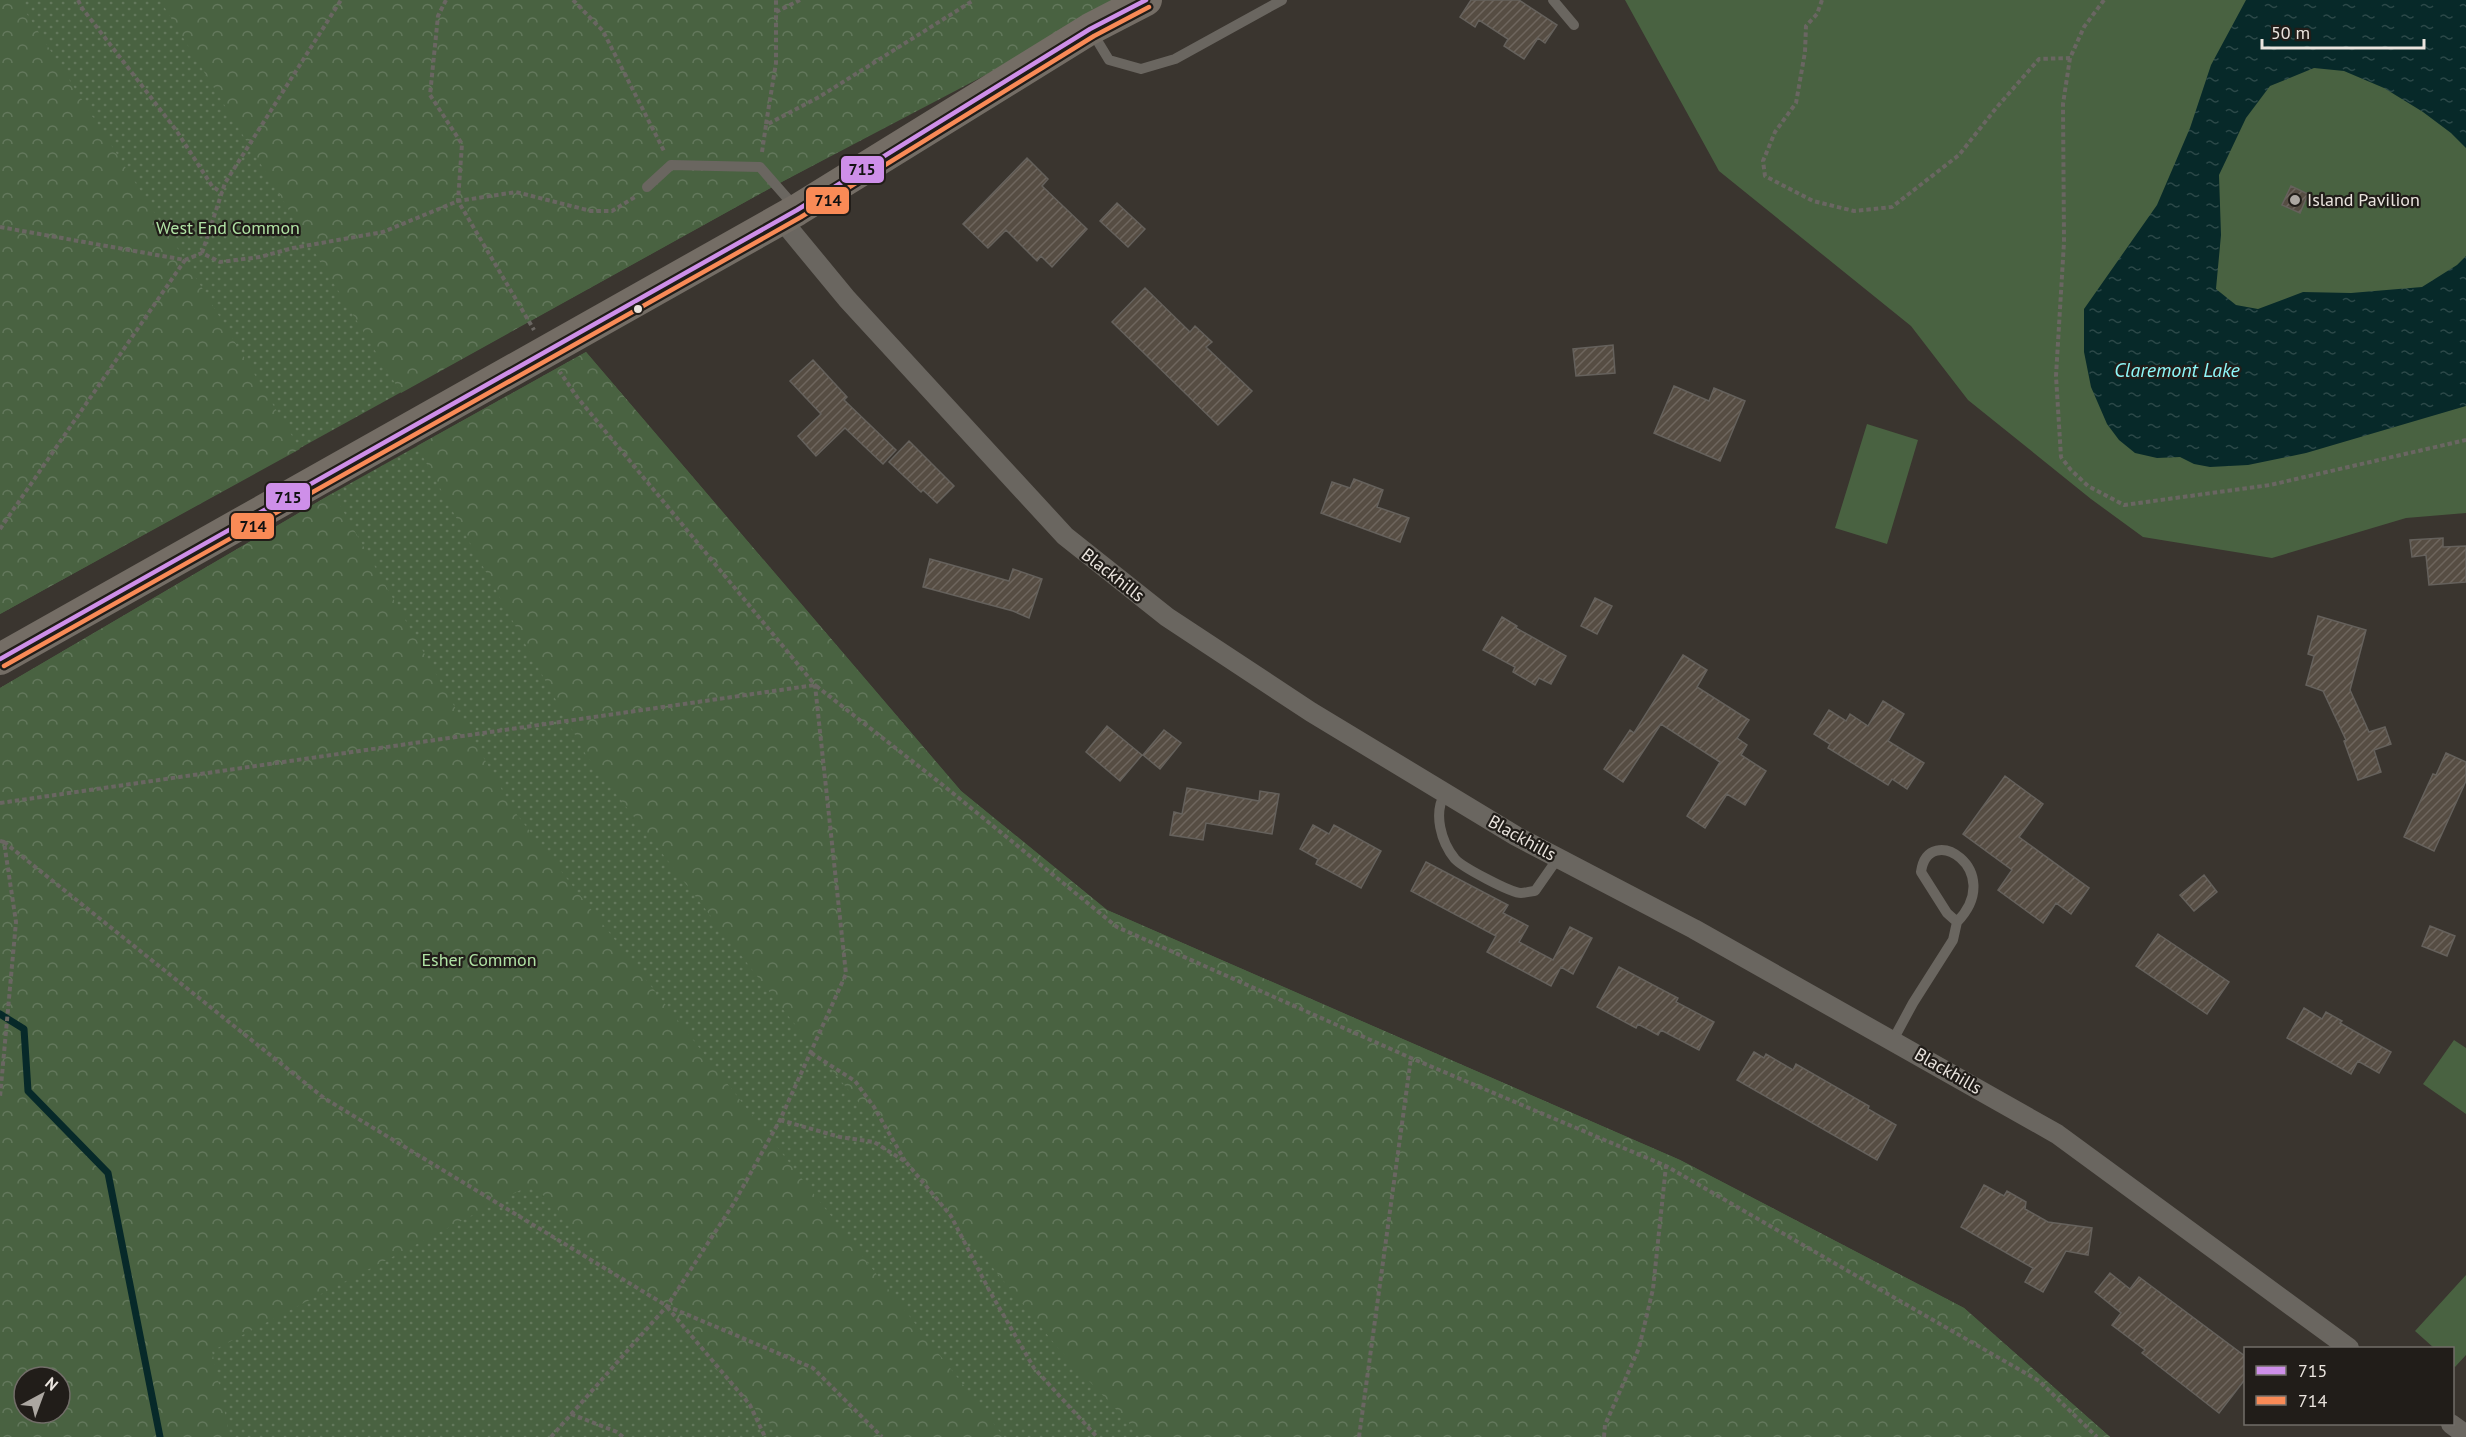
<svg xmlns="http://www.w3.org/2000/svg" width="2466" height="1437" font-family="'PT Sans',sans-serif">
<defs>
<pattern id="grass-dots" width="8" height="8" patternUnits="userSpaceOnUse" patternTransform="scale(1.5)"><rect width="8" height="8" fill="#496241"/><path d="M2 2h.1M6 6h.1" fill="none" stroke="#63785c" stroke-width="1.8" stroke-linecap="round"/></pattern>
<pattern id="forest-crowns" width="20" height="18" patternUnits="userSpaceOnUse" patternTransform="scale(1.5)"><rect width="20" height="18" fill="#496241"/><path d="M2 6a3 3 0 1 1 6 0M12 15a3 3 0 1 1 6 0" fill="none" stroke="#63785c"/></pattern>
<pattern id="water-ripples" width="26" height="14" patternUnits="userSpaceOnUse" patternTransform="scale(1.5)"><rect width="26" height="14" fill="#072929"/><path d="M2 4q2-2 4 0t4 0M15 11q2-2 4 0t4 0" fill="none" stroke="#2b4848"/></pattern>
<pattern id="building-hatch" width="6" height="6" patternUnits="userSpaceOnUse" patternTransform="scale(1.5)"><rect width="6" height="6" fill="#564d43"/><path d="M-1 1l2-2M0 6l6-6M5 7l2-2" fill="none" stroke="#6e665e"/></pattern>
</defs>
<rect width="100%" height="100%" fill="#3a352f"/>
<path fill="url(#grass-dots)" fill-rule="evenodd" d="M 0,0 L 1118,0 L 1043,45 L 774,186 L 0,614 Z
M 586,352 L 961,791 L 1107,910 L 1680,1160 L 1964,1308 L 2110,1437 L 0,1437 L 0,688 L 333,493 ZM 24,1377 L 60,1377 L 60,1413 L 24,1413 Z"/>
<path fill="url(#forest-crowns)" fill-rule="evenodd" d="M 0,0 L 18,0 L 185,260 L 300,449 L 0,614 Z
M 160,0 L 1118,0 L 1091,17 L 774,186 L 401,393 Z
M 586,352 L 961,791 L 1107,910 L 1680,1160 L 1964,1308 L 2110,1437 L 1142,1437 L 1058,1348 L 785,1012 L 586,755 L 417,446 Z
M 333,493 L 514,811 L 1004,1437 L 783,1437 L 532,1184 L 212,1351 L 230,1437 L 0,1437 L 0,688 ZM 24,1377 L 60,1377 L 60,1413 L 24,1413 Z"/>
<path fill="#496241" d="M 1625,0 L 2466,0 L 2466,513 L 2406,518 L 2272,558 L 2143,537 L 2091,499 L 1968,400 L 1911,326 L 1719,171 Z
M 1867,424 L 1918,440 L 1887,544 L 1835,528 Z
M 2454,1040 L 2466,1048 L 2466,1114 L 2423,1084 Z
M 2466,1275 L 2466,1355 L 2455,1367 L 2453,1365 L 2452,1348 L 2434,1348 L 2415,1331 Z"/>
<path fill="url(#water-ripples)" d="M 2246,0 L 2466,0 L 2466,148 L 2451,133 L 2423,112 L 2384,88 L 2344,71 L 2314,68 L 2270,86 L 2246,118 L 2219,175 L 2221,235 L 2216,289 L 2236,305 L 2258,309 L 2303,292 L 2351,293 L 2422,287 L 2457,265 L 2466,256 L 2466,406 L 2306,453 L 2248,465 L 2210,467 L 2194,464 L 2180,457 L 2157,458 L 2135,453 L 2119,440 L 2107,424 L 2091,387 L 2084,352 L 2084,309 L 2157,205 L 2190,128 L 2211,65 Z"/>
<g fill="none" stroke-linecap="round" stroke-linejoin="round">
<path stroke="#072929" stroke-width="7" d="M 0,1014 L 24,1029 L 28,1091 L 108,1173 L 160,1437"/>
</g>
<path fill="url(#building-hatch)" stroke="#65615c" stroke-width="1.5" d="M 1471,0 L 1519,0 L 1557,25 L 1545,43 L 1538,38 L 1524,59 L 1504,46 L 1508,39 L 1479,20 L 1475,27 L 1460,17 Z
M 1027,158 L 1048,179 L 1042,186 L 1087,229 L 1052,267 L 1041,256 L 1037,261 L 1006,230 L 988,248 L 963,224 Z
M 2291,186 L 2308,194 L 2300,213 L 2282,205 Z
M 1117,203 L 1145,229 L 1128,247 L 1100,221 Z
M 1145,288 L 1190,332 L 1195,326 L 1212,342 L 1206,347 L 1252,391 L 1218,425 L 1112,322 Z
M 1613,345 L 1615,373 L 1576,376 L 1573,349 Z
M 813,360 L 847,397 L 844,400 L 896,450 L 883,464 L 845,428 L 816,456 L 798,436 L 821,414 L 790,381 Z
M 1674,386 L 1709,401 L 1714,388 L 1745,401 L 1720,461 L 1654,433 Z
M 909,441 L 954,486 L 937,503 L 923,490 L 921,492 L 889,462 Z
M 1354,479 L 1383,490 L 1377,507 L 1409,518 L 1400,542 L 1321,513 L 1332,482 L 1350,488 Z
M 2443,538 L 2443,547 L 2466,546 L 2466,582 L 2429,585 L 2426,555 L 2412,557 L 2410,540 Z
M 930,559 L 1009,581 L 1013,569 L 1042,579 L 1029,618 L 1013,611 L 923,587 Z
M 1595,598 L 1612,606 L 1597,634 L 1581,626 Z
M 2318,616 L 2366,630 L 2350,690 L 2369,732 L 2385,727 L 2391,744 L 2374,750 L 2381,772 L 2358,780 L 2344,741 L 2346,740 L 2323,691 L 2306,685 L 2314,656 L 2308,654 Z
M 1502,617 L 1517,626 L 1516,628 L 1566,656 L 1551,684 L 1539,678 L 1535,685 L 1513,672 L 1515,667 L 1483,650 Z
M 1683,655 L 1707,670 L 1697,687 L 1749,720 L 1737,738 L 1747,745 L 1741,755 L 1766,771 L 1745,805 L 1727,794 L 1705,828 L 1687,816 L 1720,762 L 1661,724 L 1623,782 L 1604,769 L 1630,730 L 1634,733 Z
M 1883,701 L 1904,714 L 1888,741 L 1924,763 L 1907,789 L 1892,779 L 1888,785 L 1828,748 L 1830,744 L 1814,734 L 1829,710 L 1846,721 L 1850,714 L 1868,726 Z
M 1107,726 L 1142,755 L 1120,781 L 1086,752 Z
M 1164,730 L 1181,743 L 1160,769 L 1143,755 Z
M 2446,753 L 2466,762 L 2466,781 L 2434,851 L 2404,837 L 2433,774 L 2436,775 Z
M 2005,776 L 2043,804 L 2019,837 L 2089,888 L 2071,914 L 2056,903 L 2043,923 L 1998,890 L 2012,870 L 1963,834 Z
M 1187,788 L 1259,801 L 1260,791 L 1279,794 L 1272,834 L 1206,823 L 1203,840 L 1170,835 L 1174,812 L 1182,814 Z
M 1313,825 L 1329,834 L 1334,825 L 1381,851 L 1361,888 L 1316,864 L 1318,859 L 1300,849 Z
M 1426,862 L 1508,905 L 1503,913 L 1528,926 L 1519,942 L 1553,960 L 1570,927 L 1592,938 L 1573,974 L 1561,967 L 1551,986 L 1487,952 L 1496,936 L 1411,891 Z
M 2204,875 L 2217,892 L 2194,911 L 2180,895 Z
M 2430,926 L 2455,936 L 2447,956 L 2422,946 Z
M 2158,934 L 2229,982 L 2207,1014 L 2136,966 Z
M 1619,967 L 1678,998 L 1676,1002 L 1714,1022 L 1699,1050 L 1661,1030 L 1658,1035 L 1638,1024 L 1636,1028 L 1597,1007 Z
M 2304,1008 L 2322,1019 L 2326,1012 L 2342,1021 L 2340,1023 L 2391,1052 L 2379,1073 L 2358,1061 L 2351,1074 L 2287,1038 Z
M 1754,1052 L 1764,1058 L 1766,1054 L 1793,1070 L 1796,1064 L 1869,1106 L 1868,1109 L 1896,1125 L 1877,1160 L 1737,1080 Z
M 1984,1185 L 2004,1196 L 2007,1191 L 2026,1202 L 2025,1209 L 2048,1222 L 2092,1228 L 2088,1255 L 2066,1251 L 2043,1292 L 2025,1282 L 2033,1268 L 1961,1227 Z
M 2110,1273 L 2130,1289 L 2139,1277 L 2246,1357 L 2246,1378 L 2219,1413 L 2142,1353 L 2145,1350 L 2112,1325 L 2121,1313 L 2095,1292 Z"/>
<g fill="none" stroke-linecap="round" stroke-linejoin="round">
<path stroke="#6a6662" stroke-width="4" stroke-dasharray="4.5 3" stroke-linecap="butt" d="M 78,0 L 82,8 L 176,130 L 212,186 L 222,193
M 446,0 L 438,16 L 430,95 L 462,144 L 458,201 L 534,330
M 573,0 L 603,31 L 664,151
M 1822,0 L 1817,14 L 1806,26 L 1805,52 L 1796,103 L 1775,132 L 1763,161 L 1765,176 L 1813,201 L 1854,211 L 1892,207 L 1959,155 L 1997,107 L 2039,59 L 2070,58
M 2104,0 L 2084,27 L 2070,58 L 2063,104 L 2064,242 L 2056,376 L 2061,457 L 2071,470 L 2088,486 L 2124,505 L 2270,485 L 2466,440
M 776,12 L 800,0
M 766,124 L 776,63 L 776,0
M 762,152 L 766,125 L 819,97 L 974,0
M 0,227 L 185,260 L 202,253 L 220,262 L 260,257 L 293,248 L 383,232 L 458,201 L 516,192 L 591,211 L 612,211 L 635,197
M 202,253 L 225,183 L 341,0
M 0,529 L 185,260
M 0,803 L 815,685 L 944,786 L 1117,927 L 1411,1058 L 1666,1166 L 2039,1381 L 2097,1437
M 0,841 L 4,842 L 16,922 L 0,1097
M 4,842 L 324,1098 L 667,1306 L 813,1368 L 882,1437
M 811,1053 L 855,1081 L 874,1107 L 905,1161
M 780,1120 L 840,1137 L 874,1142 L 906,1162 L 951,1216 L 989,1290 L 1034,1368 L 1097,1437
M 667,1307 L 750,1405 L 765,1437
M 571,1414 L 617,1432 L 623,1437
M 551,1437 L 667,1306 L 734,1203 L 780,1120 L 846,974 L 815,685 L 577,397 L 560,372
M 1359,1437 L 1411,1058
M 1604,1437 L 1605,1425 L 1639,1348 L 1653,1289 L 1666,1166"/>
<path stroke="#6a6660" stroke-width="10" d="M 1553,0 L 1574,25
M 1092,32 L 1109,60 L 1141,69 L 1175,59 L 1282,0
M 647,187 L 671,165 L 760,167 L 795,207
M 1445,794 C 1433,813 1441,842 1455,859 C 1462,867 1511,893 1521,893 C 1526,893 1531,891 1535,891 L 1558,858
M 1893,1040 L 1913,1003 L 1953,940 L 1957,922 L 1947,913 L 1921,872 C 1928,820 2007,870 1957,922"/>
<path stroke="#6a6660" stroke-width="20" d="M 781,219 L 847,299 L 1065,536 L 1167,617 L 1311,712 L 1516,836 L 1694,929 L 2057,1134 L 2349,1348
M 2451,1424 L 2466,1435"/>
<path stroke="#746d65" stroke-width="32" d="M 0,659 L 797,210 L 1090,29 L 1146,0"/>
<g stroke="#211d19" stroke-width="9">
<path id="bus-1" d="M 0,659 L 797,210 L 1090,29 L 1146,0"/>
</g>
<g stroke="#211d19" stroke-width="9">
<path id="bus-2" d="M 4,666 L 801,217 L 1094,36 L 1149,7"/>
</g>
<use href="#bus-1" stroke="#ce8fe9" stroke-width="4.5"/>
<use href="#bus-2" stroke="#f98a56" stroke-width="4.5"/>
</g>
<circle fill="#aca7a1" stroke="#211d19" stroke-width="2" cx="2295" cy="200" r="6"/>
<circle fill="#eae4de" stroke="#211d19" stroke-width="2" cx="638" cy="309" r="5"/>
<g text-anchor="middle" stroke-width="4.5" stroke-linejoin="round" paint-order="stroke">
<g font-size="18" fill="#eae4de" stroke="#211d19" text-anchor="start">
<text x="2307" y="206">Island Pavilion</text>
</g>
<g font-size="18" fill="#b0e2a4" stroke="#211d19">
<text x="228" y="234">West End Common</text>
<text x="479" y="966">Esher Common</text>
</g>
<g font-size="18" fill="#eae4de" stroke="#211d19">
<text transform="translate(1113 575) rotate(38)" y="6">Blackhills</text>
<text transform="translate(1522 838) rotate(29)" y="6">Blackhills</text>
<text transform="translate(1948 1071) rotate(30)" y="6">Blackhills</text>
</g>
<g font-size="20" font-style="italic" fill="#8ef7f8" stroke="#211d19">
<text x="2177" y="377">Claremont Lake</text>
</g>
</g>
<g stroke="#211d19" stroke-width="2">
<rect x="840" y="155" width="45" height="29" rx="6" fill="#ce8fe9"/>
<rect x="805" y="186" width="45" height="29" rx="6" fill="#f98a56"/>
<rect x="265" y="482" width="46" height="29" rx="6" fill="#ce8fe9"/>
<rect x="230" y="512" width="45" height="28" rx="6" fill="#f98a56"/>
</g>
<g font-size="16" text-anchor="middle" font-weight="bold" fill="#111">
<text x="862" y="175">715</text>
<text x="828" y="206">714</text>
<text x="288" y="503">715</text>
<text x="253" y="532">714</text>
</g>
<rect x="2244" y="1347" width="210" height="78" fill="#211d19" stroke="#716d68" stroke-width="1.5"/>
<rect x="2256" y="1366" width="30" height="9" fill="#ce8fe9" stroke="#716d68" stroke-width="1.5"/>
<text x="2298" y="1377" font-size="18" fill="#eae4de">715</text>
<rect x="2256" y="1396" width="30" height="9" fill="#f98a56" stroke="#716d68" stroke-width="1.5"/>
<text x="2298" y="1407" font-size="18" fill="#eae4de">714</text>
<g transform="translate(42 1395) rotate(41)"><circle r="28" fill="#211d19" stroke="#716d68" stroke-width="1.5"/>
<path d="M0-4.5L10 22L0 15L-10 22Z" fill="#aca7a1"/>
<text y="-9" font-size="16" font-weight="bold" text-anchor="middle" fill="#eae4de">N</text>
</g>
<path d="M2262 39v9h162v-9" fill="none" stroke="#eae4de" stroke-width="3"/>
<text x="2271" y="39" font-size="18" fill="#eae4de" stroke="#211d19" stroke-width="4.5" paint-order="stroke">50 m</text>
</svg>
